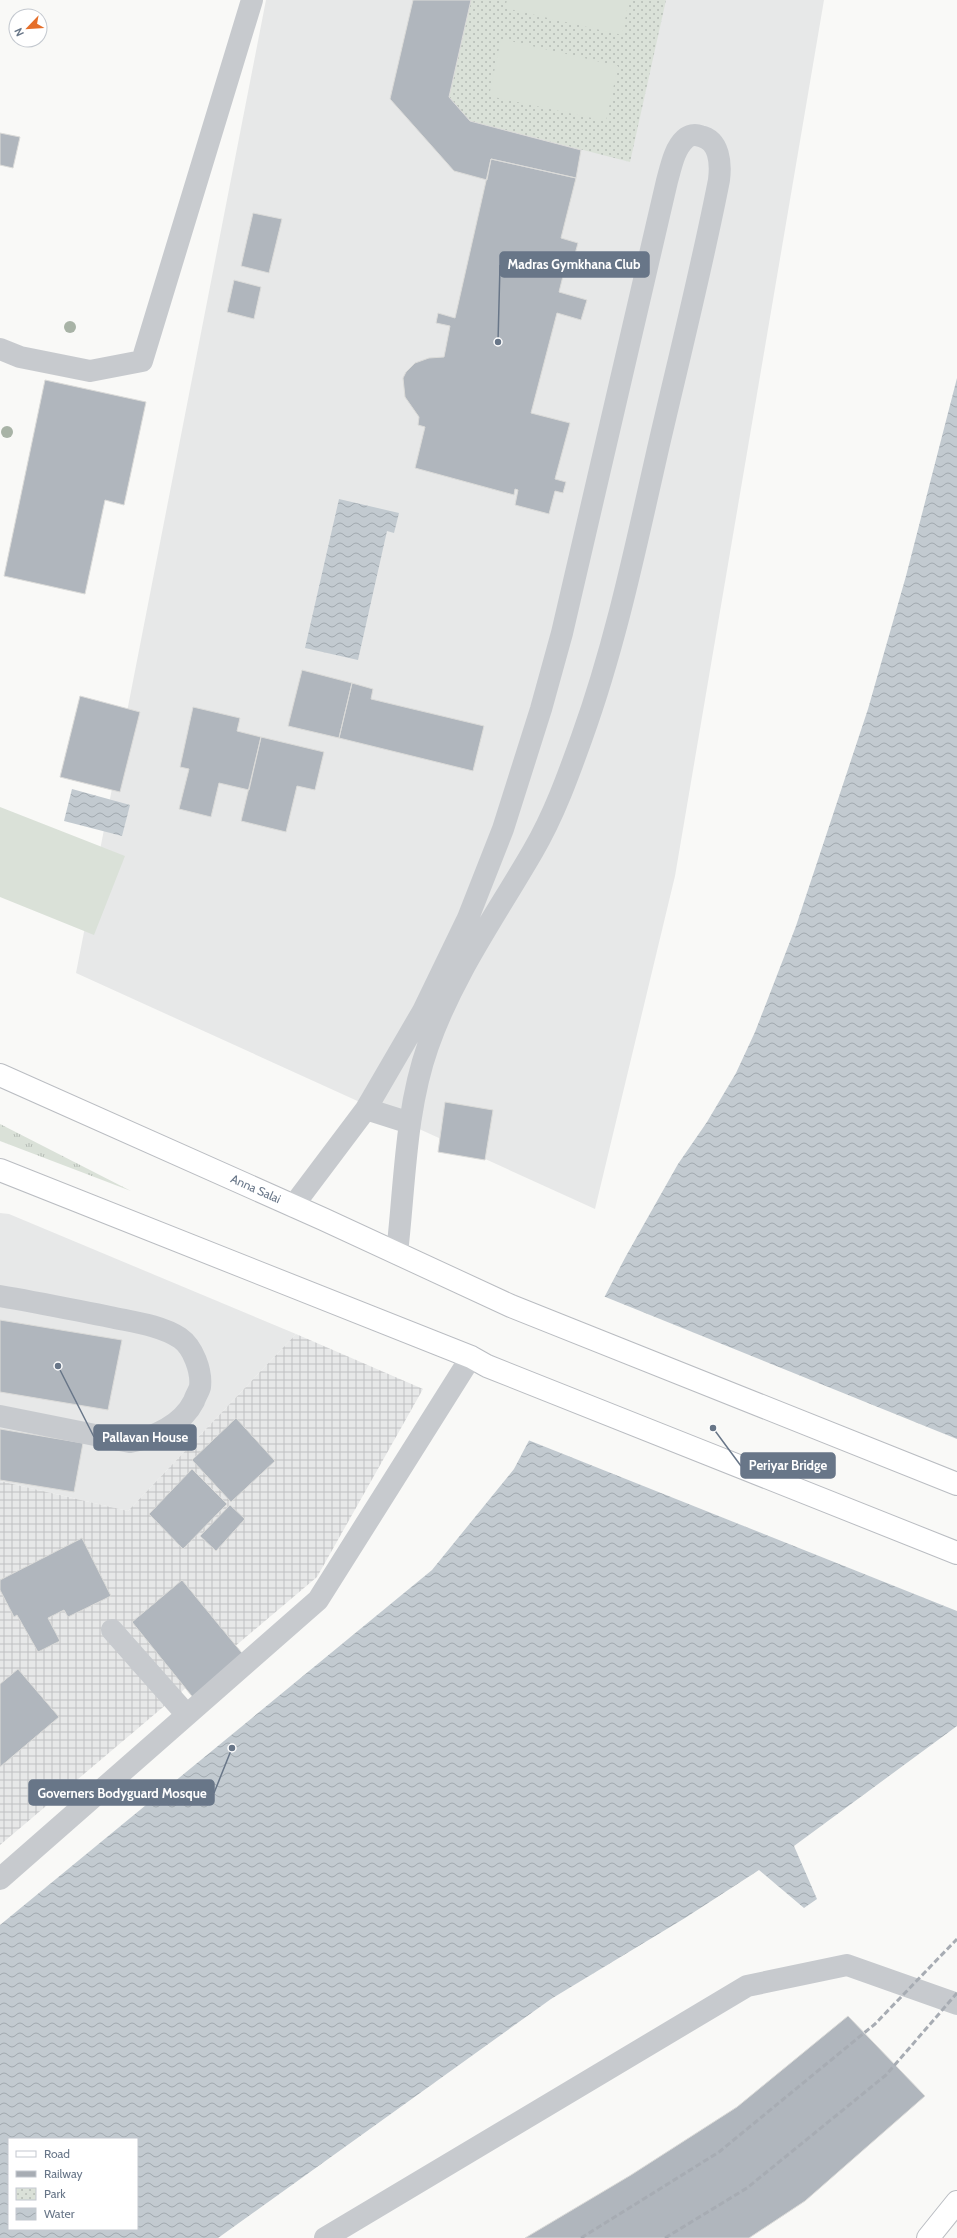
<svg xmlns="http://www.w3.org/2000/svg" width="957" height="2238" font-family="Cabin,sans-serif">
<defs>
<pattern id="industrial-grid" width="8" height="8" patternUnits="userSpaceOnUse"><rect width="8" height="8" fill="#e7e8e8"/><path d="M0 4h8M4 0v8" fill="none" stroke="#bfc1c2"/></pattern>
<pattern id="grass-tufts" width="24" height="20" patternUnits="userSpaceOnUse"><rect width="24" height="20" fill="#dae1d8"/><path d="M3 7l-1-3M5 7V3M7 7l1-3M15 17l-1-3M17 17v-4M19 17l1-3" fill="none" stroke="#b5bbb5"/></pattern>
<pattern id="park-dots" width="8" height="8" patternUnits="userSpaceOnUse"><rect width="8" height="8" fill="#dae1d8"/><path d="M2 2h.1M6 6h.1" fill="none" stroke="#b5bbb5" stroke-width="1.8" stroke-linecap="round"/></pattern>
<pattern id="water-waves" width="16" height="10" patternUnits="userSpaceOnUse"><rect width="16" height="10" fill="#c2cad0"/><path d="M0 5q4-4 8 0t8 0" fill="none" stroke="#a1a9af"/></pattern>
</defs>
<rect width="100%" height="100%" fill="#f9f9f7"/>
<path fill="#e7e8e8" d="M 266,0 L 824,0 L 675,876 L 595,1209 L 76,973 Z
M 0,1213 L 9,1214 L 296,1334 L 128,1511 L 0,1481 Z"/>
<path fill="url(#industrial-grid)" d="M 296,1334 L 423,1389 L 317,1577 L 0,1845 L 0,1481 L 128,1511 Z"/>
<path fill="url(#grass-tufts)" d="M 0,1124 L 131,1191 L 0,1141 Z"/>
<path fill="url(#park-dots)" d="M 471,0 L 666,0 L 630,162 L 470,121 L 449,97 Z"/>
<path fill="#dae1d8" d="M 507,0 L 629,0 L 622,35 L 505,8 Z
M 501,39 L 618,66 L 606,121 L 489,96 Z
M 0,807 L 125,856 L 94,935 L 0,897 Z"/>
<path fill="url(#water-waves)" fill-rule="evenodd" d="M 957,378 L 957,1726 L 794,1846 L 817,1899 L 804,1908 L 759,1870 L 685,1918 L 551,1999 L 218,2238 L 0,2238 L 0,1925 L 432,1570 L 514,1469 L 626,1256 L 678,1164 L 707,1122 L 736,1073 L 755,1032 L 796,926 L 868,709 L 906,576 ZM 9,2139 L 137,2139 L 137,2229 L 9,2229 Z
M 339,499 L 399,513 L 394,533 L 387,531 L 358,660 L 305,648 Z
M 72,789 L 130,805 L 122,836 L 64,821 Z"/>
<path fill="#f9f9f7" d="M 603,1296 L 957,1439 L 957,1611 L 528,1440 Z"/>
<path fill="#b0b6bd" stroke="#dbdbd9" d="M 413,0 L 471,0 L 449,97 L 470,121 L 581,150 L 576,178 L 491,159 L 487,180 L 454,171 L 390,99 Z
M 0,133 L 20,137 L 13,168 L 0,165 Z
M 491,159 L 576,178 L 561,238 L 578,243 L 571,269 L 565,268 L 559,292 L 587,300 L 581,320 L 557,313 L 531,413 L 570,423 L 555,479 L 566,482 L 563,493 L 555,491 L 549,514 L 515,505 L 518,490 L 515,489 L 514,495 L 415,468 L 425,427 L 418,425 L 419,417 L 405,397 L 403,378 L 406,372 L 415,363 L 429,358 L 444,357 L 450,326 L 436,323 L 438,313 L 455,318 Z
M 253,213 L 282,219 L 269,273 L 241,266 Z
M 234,280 L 261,287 L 254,319 L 227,312 Z
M 45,380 L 146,402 L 124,505 L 105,500 L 85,594 L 4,576 Z
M 302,670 L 352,683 L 339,738 L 288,726 Z
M 352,683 L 373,689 L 371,699 L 484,726 L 473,771 L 339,738 Z
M 80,696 L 140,712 L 120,792 L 60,777 Z
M 193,707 L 240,718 L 237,731 L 261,737 L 249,790 L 219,783 L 211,817 L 179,809 L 189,769 L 180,767 Z
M 261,737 L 324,752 L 315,790 L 297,786 L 286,832 L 241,821 Z
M 445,1102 L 493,1110 L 485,1160 L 438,1152 Z
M 0,1320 L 122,1340 L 108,1410 L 0,1392 Z
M 236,1418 L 275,1461 L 231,1502 L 192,1460 Z
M 0,1429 L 83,1443 L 74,1492 L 0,1480 Z
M 192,1469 L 227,1504 L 183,1549 L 149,1514 Z
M 230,1505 L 245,1519 L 216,1551 L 200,1536 Z
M 82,1538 L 111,1596 L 68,1617 L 64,1610 L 48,1618 L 60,1641 L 38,1652 L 17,1615 L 14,1617 L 0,1590 L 0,1580 Z
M 182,1580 L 246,1658 L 195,1700 L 132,1622 Z
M 18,1669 L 59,1717 L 0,1767 L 0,1684 Z
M 848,2016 L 925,2096 L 805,2201 L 749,2238 L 525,2238 L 631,2175 L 737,2107 Z"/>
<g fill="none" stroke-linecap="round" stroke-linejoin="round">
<g stroke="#babdc2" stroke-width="24">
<g id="major">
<path id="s1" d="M 0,1075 L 323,1219 L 511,1306 L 957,1484"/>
<path d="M 0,1170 L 471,1357 L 487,1366 L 957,1553"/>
<path d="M 928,2238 L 957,2202"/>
</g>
</g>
<path stroke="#c7cace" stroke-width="22" d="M 0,349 L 20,357 L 90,371 L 142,361 L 252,0
M 366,1109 L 410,1123
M 293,1206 L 366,1109 L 423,1011 L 468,918 L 503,829 L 541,709 L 562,633 L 667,181 C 671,167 674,149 685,139 C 689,135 695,134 700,136 C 720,140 721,164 719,180 C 702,267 680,354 660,440 C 637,540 617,640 582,737 C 568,776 554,815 533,851 C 496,915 453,975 428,1046 C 405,1111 405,1184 397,1253
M 0,1296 C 37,1302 74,1310 110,1317 C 133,1322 160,1325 180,1338 C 193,1347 202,1371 200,1387 C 199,1391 195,1397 194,1401 C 182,1425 155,1437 130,1442 L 0,1416
M 112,1630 L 187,1715
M 0,1879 L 318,1600 L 471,1357
M 325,2238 L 747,1986 L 847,1965 L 957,2004"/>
<use href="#major" stroke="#fff" stroke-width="22"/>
<path stroke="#a7acb3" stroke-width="3" stroke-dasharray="6 3" stroke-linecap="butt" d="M 581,2238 L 719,2152 L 875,2024 L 957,1939
M 665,2238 L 747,2188 L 886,2075 L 957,1993"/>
</g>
<g fill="#a8b3a6">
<circle cx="70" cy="327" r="6"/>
<circle cx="7" cy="432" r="6"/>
</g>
<g text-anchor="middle" stroke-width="4" stroke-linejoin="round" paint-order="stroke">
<g font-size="12" fill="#687688" stroke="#fff">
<text dy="4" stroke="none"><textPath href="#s1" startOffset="280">Anna Salai</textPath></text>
</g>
</g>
<path fill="none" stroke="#687688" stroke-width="1.5" d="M498 342L500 265M58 1366L94 1437M713 1428L741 1466M232 1748L214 1793"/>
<g fill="#687688" stroke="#fff" stroke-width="1.5">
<circle cx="498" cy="342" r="4"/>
<circle cx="58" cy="1366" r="4"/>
<circle cx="713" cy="1428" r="4"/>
<circle cx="232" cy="1748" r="4"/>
</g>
<g fill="#687688" stroke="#687688" stroke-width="1.5">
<rect x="500" y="252" width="149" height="25" rx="4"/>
<rect x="94" y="1425" width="102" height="25" rx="4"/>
<rect x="741" y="1453" width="94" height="25" rx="4"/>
<rect x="29" y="1780" width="185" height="25" rx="4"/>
</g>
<g font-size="13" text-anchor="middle" font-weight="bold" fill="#fff">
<text x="574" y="269">Madras Gymkhana Club</text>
<text x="145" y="1442">Pallavan House</text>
<text x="788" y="1470">Periyar Bridge</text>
<text x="122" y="1798">Governers Bodyguard Mosque</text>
</g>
<rect x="8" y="2138" width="130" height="92" fill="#ffffff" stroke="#c3c8cf"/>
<rect x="16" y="2151" width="20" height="6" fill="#ffffff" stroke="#c3c8cf"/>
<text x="44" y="2158" font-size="12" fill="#687688">Road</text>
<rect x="16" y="2171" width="20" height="6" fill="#a7acb3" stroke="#c3c8cf"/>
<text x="44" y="2178" font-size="12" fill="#687688">Railway</text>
<rect x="16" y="2188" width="20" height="12" fill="url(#park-dots)" stroke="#c3c8cf"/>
<text x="44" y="2198" font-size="12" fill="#687688">Park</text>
<rect x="16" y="2208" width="20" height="12" fill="url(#water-waves)" stroke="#c3c8cf"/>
<text x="44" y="2218" font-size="12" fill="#687688">Water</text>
<g transform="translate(28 28) rotate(245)"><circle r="19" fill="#ffffff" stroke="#c3c8cf"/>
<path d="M0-3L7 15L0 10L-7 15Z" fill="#e56f2b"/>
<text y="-6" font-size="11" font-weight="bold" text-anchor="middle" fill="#687688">N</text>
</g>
</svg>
